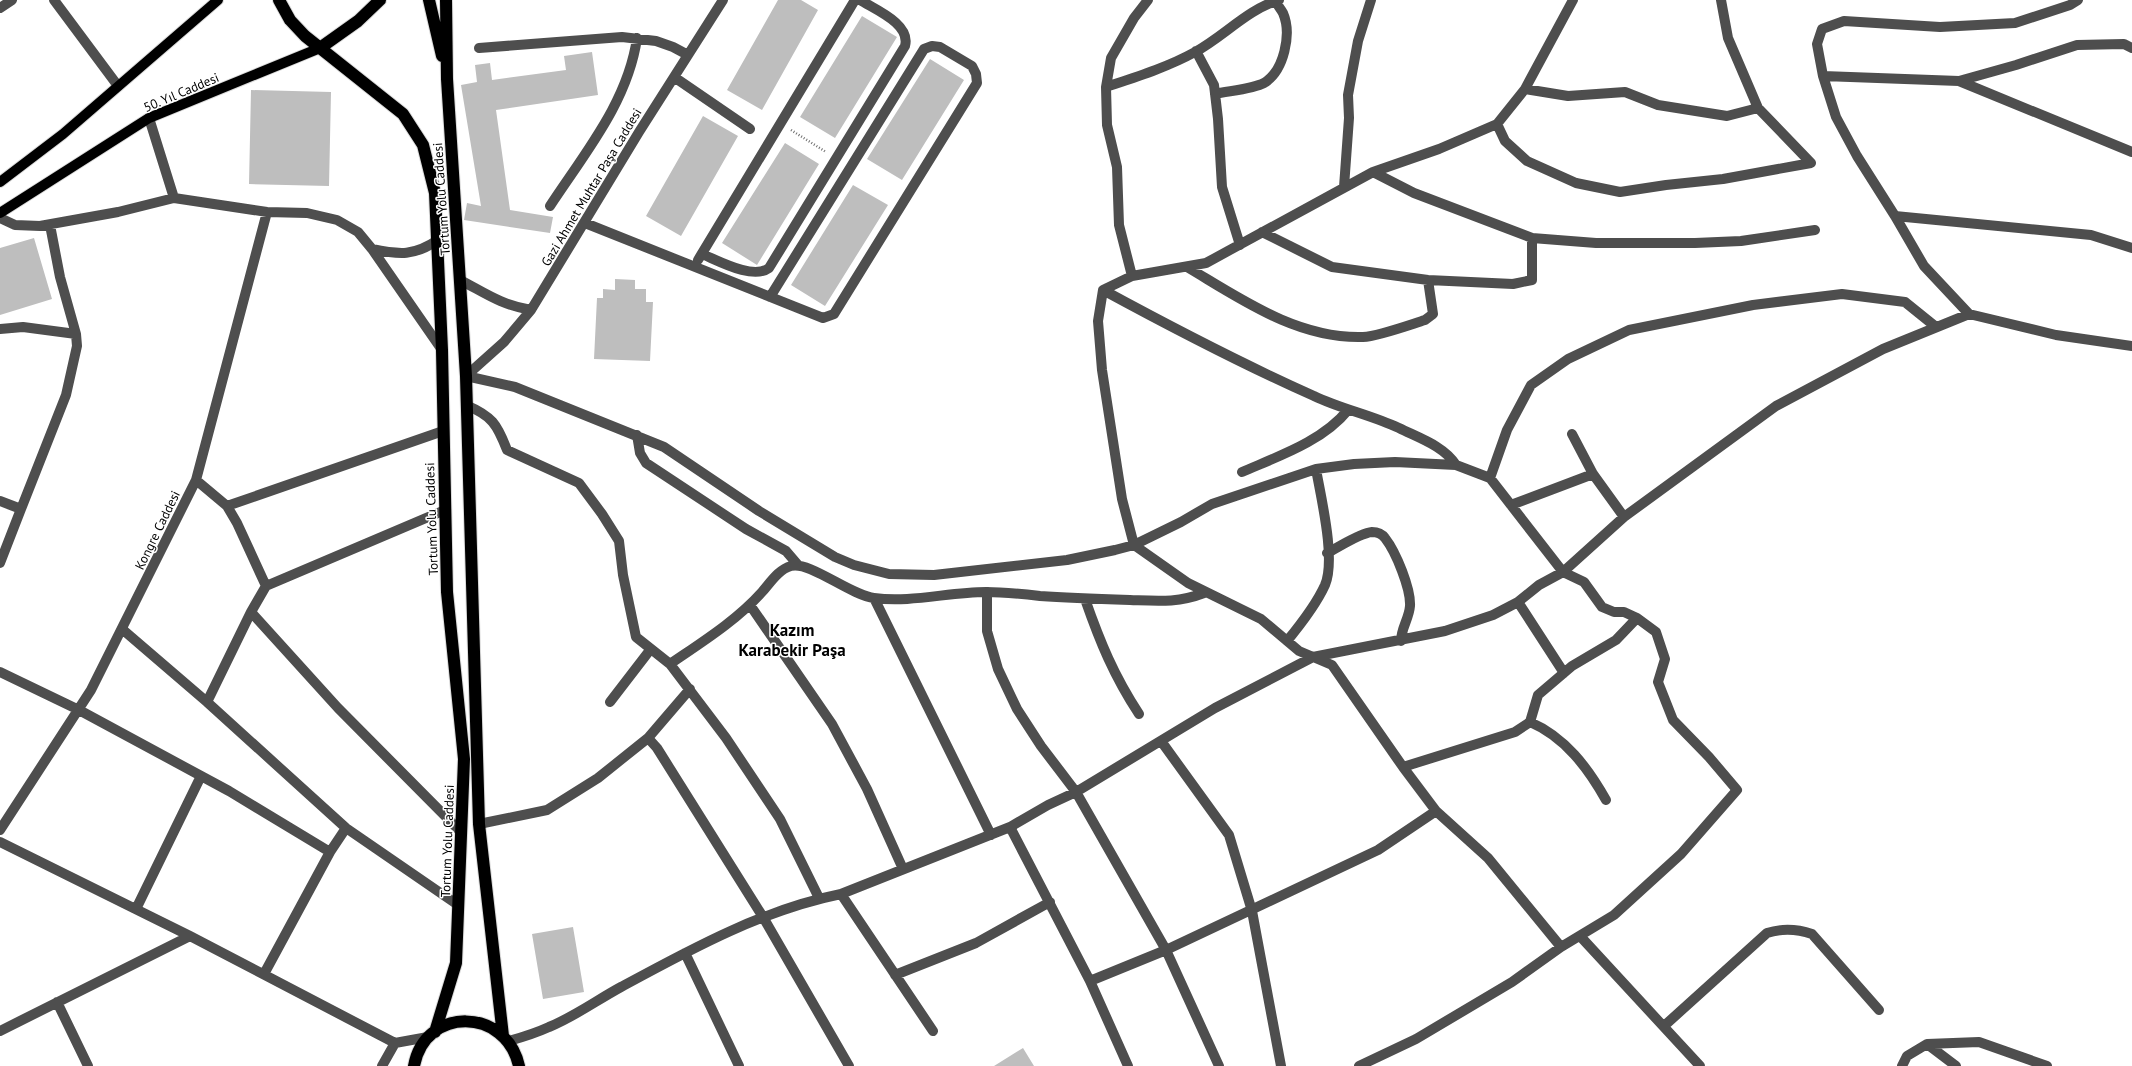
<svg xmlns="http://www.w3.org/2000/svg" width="2132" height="1066" font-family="'PT Sans',sans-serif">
<rect width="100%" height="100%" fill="#fff"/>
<path fill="#bebebe" d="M 778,0 L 801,0 L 818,10 L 762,110 L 727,90 Z
M 862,16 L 897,37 L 835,138 L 800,117 Z
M 592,52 L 598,95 L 496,110 L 510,210 L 553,217 L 550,233 L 464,220 L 467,203 L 481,206 L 461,85 L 477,82 L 475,65 L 490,63 L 492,80 L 566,70 L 564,56 Z
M 930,59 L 964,80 L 902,180 L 867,159 Z
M 251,90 L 331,92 L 329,186 L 249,184 Z
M 703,116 L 738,136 L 681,236 L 646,216 Z
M 785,143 L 819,164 L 757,265 L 722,243 Z
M 853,185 L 888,205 L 825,306 L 791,285 Z
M 34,238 L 52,299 L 0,315 L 0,248 Z
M 615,279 L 635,280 L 635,289 L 646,289 L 646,302 L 653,302 L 650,361 L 594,359 L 597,298 L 603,298 L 603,289 L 615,290 Z
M 573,927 L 584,992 L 543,999 L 532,934 Z
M 1023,1048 L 1034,1066 L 994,1066 Z"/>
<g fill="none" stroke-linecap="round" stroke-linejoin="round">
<g stroke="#dbdbdb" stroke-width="12">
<path id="major" d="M 0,182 L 63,134 L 218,0
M 0,213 L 149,118 L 320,48"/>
</g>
<g stroke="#dbdbdb" stroke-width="14">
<path id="highway" d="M 279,0 L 290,20 L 305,36 L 403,114 L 423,145 L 435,193 L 442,350 L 447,592 L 464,759 L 456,963 L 435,1032
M 429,0 L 442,56
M 446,0 L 447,79 L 466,376 L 479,824 L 503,1036
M 320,48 L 358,21 L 380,0
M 414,1066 C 425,1006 506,1007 519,1066"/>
</g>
<path stroke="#707070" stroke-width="2.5" stroke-dasharray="1 2" stroke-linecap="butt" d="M 791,130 L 826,152"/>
<path stroke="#4e4e4e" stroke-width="10" d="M 54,0 L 118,86
M 1148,0 L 1134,18 L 1111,58 L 1106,87 L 1107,125 L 1117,167 L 1119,225 L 1132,276 L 1206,263 L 1373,172 L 1439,149 L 1497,124 L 1525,89 L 1573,0
M 1721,0 L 1728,38 L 1758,108 L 1811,163
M 2078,0 L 2070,5 L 2015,23 L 1940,27 L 1844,21 L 1822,29 L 1817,44 L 1823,76 L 1836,117 L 1857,156 L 1895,216 L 2091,235 L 2132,248
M 0,8 L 12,0
M 479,48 L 622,37 L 656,41 L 673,47 L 688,55
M 1196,51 L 1214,85 L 1218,119 L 1222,187 L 1240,245
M 1823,76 L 1959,81 L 2016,65 L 2077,45 L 2124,44 L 2132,48
M 674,77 L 750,129
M 1959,81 L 2132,152
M 1106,87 C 1136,77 1168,67 1195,52 C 1223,37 1248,9 1279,0
M 1525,89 L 1568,96 L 1625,92 L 1658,105 L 1727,116 L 1758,108
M 1215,94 C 1228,91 1253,89 1264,83 C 1284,71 1292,34 1283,13 C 1281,9 1277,5 1275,0
M 149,118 L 174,198
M 1497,124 L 1505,141 L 1527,161 L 1576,183 L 1620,192 L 1666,185 L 1723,179 L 1811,163
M 1373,172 L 1414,193 L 1532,238 L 1596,243 L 1695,243 L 1741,241 L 1815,230
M 1344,187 L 1349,118 L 1348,95 L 1358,41 L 1371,0
M 550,206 C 584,154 628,102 637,38
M 1895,216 L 1924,266 L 1969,314
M 0,218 L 15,225 L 40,226 L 118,212 L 174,198 L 267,212 L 307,213 L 337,220 L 358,232 L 372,249 L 442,350
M 585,223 L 823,318 L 834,314 L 977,83 L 976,74 L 972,66 L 940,47 L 932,46 L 924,49 L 770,297
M 1262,232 L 1332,267 L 1428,280 L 1513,284 L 1532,280 L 1532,238
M 372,249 C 400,255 414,256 438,240
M 702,254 C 719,261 753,280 769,268 L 905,46 C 911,24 876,10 860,0
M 698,260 L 855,0
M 1187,267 C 1241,299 1297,339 1363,337 C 1379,336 1409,325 1425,320 L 1433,314 L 1428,280
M 460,280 C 487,294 499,304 531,310
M 1103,290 C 1173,328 1242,364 1314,396 C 1341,409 1371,415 1399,428 C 1419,438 1444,446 1456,465
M 0,329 L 23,327 L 76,334
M 466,376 L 515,387 L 664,447 L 759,511 L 835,557 L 854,565 L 889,574 L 934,575 L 1067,560 L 1115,550 L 1134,545 L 1181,522 L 1212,504 L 1316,469 L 1354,464 L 1395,462 L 1456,465 L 1490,478 L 1563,572 L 1584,582 L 1602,607 L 1614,612 L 1624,612 L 1637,618 L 1656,632 L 1665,659 L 1658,682 L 1673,720 L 1709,757 L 1737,790 L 1681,854 L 1614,915 L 1561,947 L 1488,858 L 1436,811 L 1403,767 L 1332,665 L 1299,651 L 1261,619 L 1188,583 L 1134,545 L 1122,499 L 1102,370 L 1098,321 L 1103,290 L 1132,276
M 466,376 L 504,342 L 531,310 L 639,132 L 723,0
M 466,405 C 492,416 497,424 507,450 L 579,483 L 602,514 L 619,541 L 623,575 L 636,637 L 670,664 L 726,738 L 780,819 L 819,898
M 1572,434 L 1593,474 L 1624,517
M 637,435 L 640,453 L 646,463 L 746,529 L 786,551 L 798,565
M 1242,472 C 1279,456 1323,441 1348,410
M 1490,478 L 1507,430 L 1531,385 L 1568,359 L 1629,330 L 1753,305 L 1842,294 L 1905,302 L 1936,327
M 196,480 L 227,506 L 237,523 L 266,586 L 251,612 L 338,708 L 461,832
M 0,501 L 21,509 L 0,563
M 1511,505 L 1593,474
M 227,506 L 443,431
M 21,509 L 66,395 L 77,346 L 76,334 L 60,277 L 50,225
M 1327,553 C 1339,547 1360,533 1372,532 C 1377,532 1382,534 1385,538 C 1396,552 1411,589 1410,606 C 1409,619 1401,628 1401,641
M 266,586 L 445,510
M 987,592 L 987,631 L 998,669 L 1017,709 L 1041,746 L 1076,792 L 1166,950 L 1219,1066
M 874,598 L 991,835
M 1085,599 C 1100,642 1114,676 1139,714
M 1518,602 L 1564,673
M 750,605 L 832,724 L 867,789 L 903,869
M 122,629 L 207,702 L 346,828 L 458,905
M 1287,641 C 1301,624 1316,605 1325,585 C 1336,559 1321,498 1316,469
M 670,664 C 702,642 736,621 762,592 C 770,583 779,569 791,566 C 810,561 850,595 874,598 C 911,603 949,592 986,592 C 1004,592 1022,594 1040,596 C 1070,598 1100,599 1130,600 C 1158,601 1178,603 1204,593
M 0,672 L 79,710 L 229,791 L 330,852 L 264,974
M 207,702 L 251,612
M 610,702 L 650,650
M 1530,722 C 1565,737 1588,768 1606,800
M 648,738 L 657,748 L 763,917 L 849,1066
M 1161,741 L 1229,835 L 1252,911 L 1281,1066
M 1403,767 L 1515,732 L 1530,722 L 1538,695 L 1572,666 L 1616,640 L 1637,618
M 479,824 L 547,810 L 598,778 L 648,738 L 690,689
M 1010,827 L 1090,981 L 1128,1066
M 0,830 L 91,690 L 196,480 L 267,212
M 0,842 L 190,936 L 395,1043
M 330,852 L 346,828
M 841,894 L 933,1031
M 136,909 L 201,776
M 1580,936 L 1700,1066
M 685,953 L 739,1066
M 895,975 L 976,943 L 1050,902
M 1090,981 L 1166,950 L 1378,850 L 1436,811
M 57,1002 L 88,1066
M 1664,1026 L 1767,933 C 1783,928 1797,929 1812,934 L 1879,1010
M 0,1031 L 190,936
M 509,1041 C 523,1037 536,1033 549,1027 C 574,1017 597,1000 621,987 C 691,949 762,910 841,894 L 1010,827 L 1048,805 L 1076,792 L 1215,708 L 1313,657 L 1445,631 L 1493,615 L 1518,602 L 1539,585 L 1563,572 L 1624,517 L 1776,406 L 1883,349 L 1969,314 L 2056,335 L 2132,346
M 1927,1044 L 1979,1042 L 2047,1066
M 382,1066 L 395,1043 L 428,1037
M 1359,1066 L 1416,1039 L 1512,982 L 1561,947
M 1902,1066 L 1907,1056 L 1927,1044 L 1956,1066"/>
<use href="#major" stroke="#000" stroke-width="10"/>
<use href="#highway" stroke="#000" stroke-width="12"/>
</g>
<g text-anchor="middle" stroke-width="3" stroke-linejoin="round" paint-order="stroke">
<g font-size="13" fill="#000" stroke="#fff">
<text transform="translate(181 92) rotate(-23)" y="5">50. Yıl Caddesi</text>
<text transform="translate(591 187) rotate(-59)" y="5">Gazi Ahmet Muhtar Paşa Caddesi</text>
<text transform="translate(441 199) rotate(-94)" y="5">Tortum Yolu Caddesi</text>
<text transform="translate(431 519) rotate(-92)" y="5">Tortum Yolu Caddesi</text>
<text transform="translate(157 530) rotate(-64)" y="5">Kongre Caddesi</text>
<text transform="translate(447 841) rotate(-88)" y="5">Tortum Yolu Caddesi</text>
</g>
<g font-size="17" font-weight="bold" fill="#000" stroke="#fff">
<text x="792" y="636">Kazım<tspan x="792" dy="20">Karabekir Paşa</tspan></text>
</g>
</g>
</svg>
